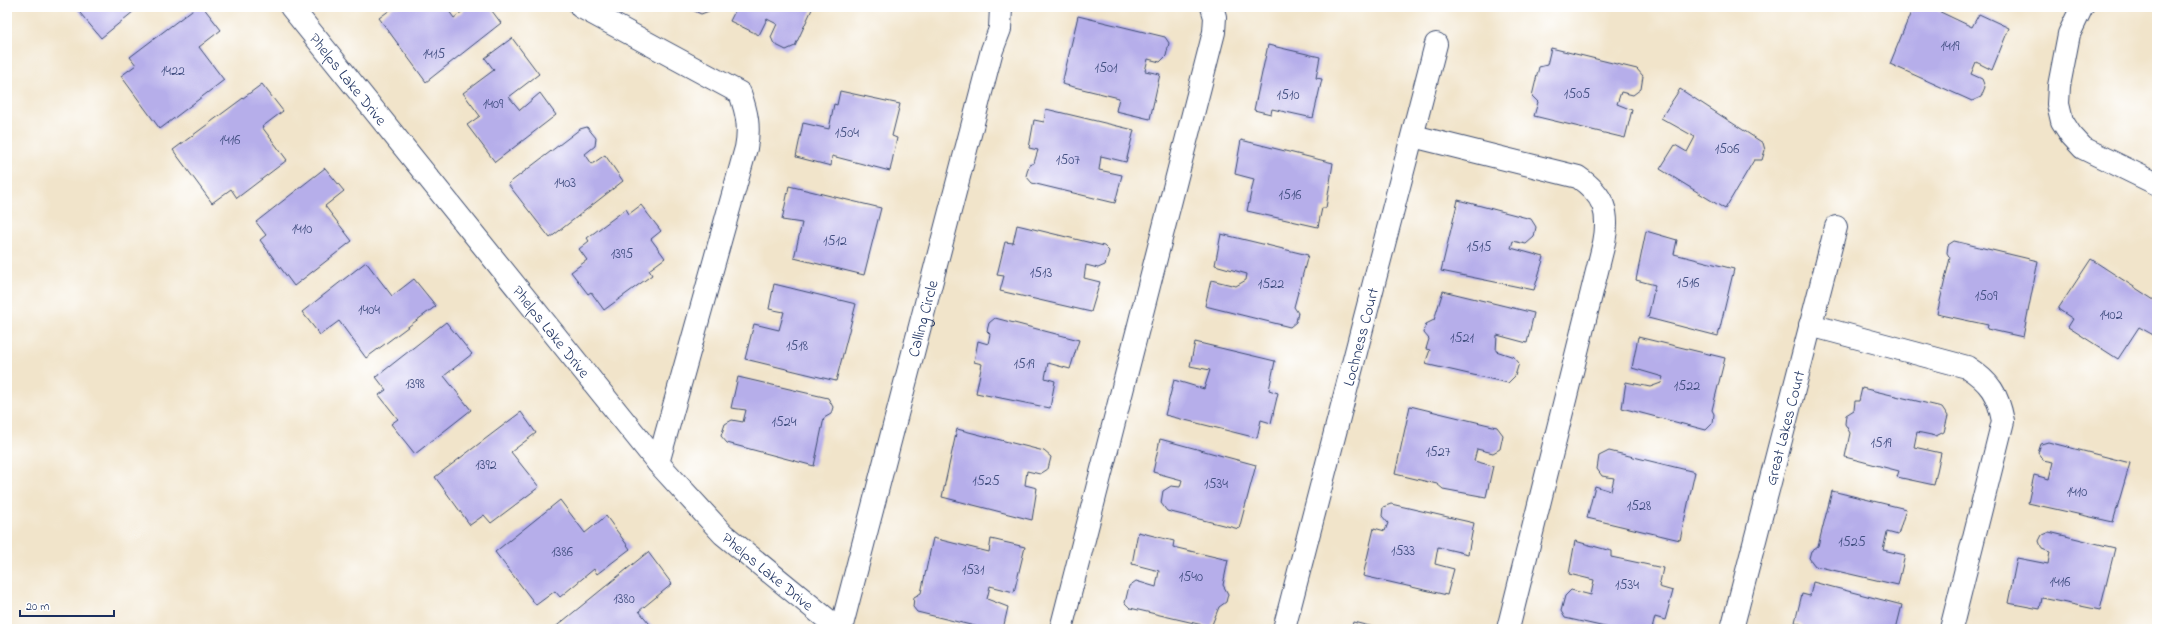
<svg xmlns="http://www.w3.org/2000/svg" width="2164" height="636" font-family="'Indie Flower',sans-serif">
<rect width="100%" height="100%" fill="#fff"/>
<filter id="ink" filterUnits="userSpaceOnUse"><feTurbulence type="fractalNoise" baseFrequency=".025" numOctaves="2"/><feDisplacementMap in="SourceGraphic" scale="8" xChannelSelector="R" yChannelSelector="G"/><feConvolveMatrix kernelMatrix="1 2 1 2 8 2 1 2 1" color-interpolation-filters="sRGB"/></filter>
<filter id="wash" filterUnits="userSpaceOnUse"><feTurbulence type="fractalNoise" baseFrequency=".012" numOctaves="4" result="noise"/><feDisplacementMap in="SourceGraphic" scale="16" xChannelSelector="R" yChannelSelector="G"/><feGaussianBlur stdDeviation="0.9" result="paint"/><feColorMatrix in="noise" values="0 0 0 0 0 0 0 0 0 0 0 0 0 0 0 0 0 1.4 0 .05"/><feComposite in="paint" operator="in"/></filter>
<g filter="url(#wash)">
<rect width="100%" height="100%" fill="#f1e4ca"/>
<g id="blocks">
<path fill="#b6aeea" d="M 75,7 L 139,7 L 101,38 Z
M 196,7 L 203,7 L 221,30 L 199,47 L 224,80 L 160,129 L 121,76 L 136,65 L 130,57 Z
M 394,7 L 446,7 L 454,18 L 468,7 L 489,7 L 501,23 L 426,82 L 379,18 Z
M 686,7 L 711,7 L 709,11 L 701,14 Z
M 737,7 L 813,7 L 795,46 L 786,50 L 774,44 L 771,37 L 777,24 L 767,19 L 759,35 L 730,21 Z
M 1913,7 L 1930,7 L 1972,27 L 1979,14 L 2009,28 L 1992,70 L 1976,62 L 1971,74 L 1982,79 L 1985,87 L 1981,97 L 1972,101 L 1890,64 Z
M 1078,16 L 1165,37 L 1169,43 L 1166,56 L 1160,62 L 1148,59 L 1145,71 L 1160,74 L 1150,119 L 1116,111 L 1119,98 L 1062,84 Z
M 512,38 L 539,74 L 509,97 L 520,110 L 540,93 L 556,115 L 495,162 L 467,125 L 480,116 L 463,93 L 494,70 L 485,58 Z
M 1268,45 L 1320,57 L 1316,78 L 1322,79 L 1313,118 L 1272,109 L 1271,114 L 1254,110 Z
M 1551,48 L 1637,69 L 1643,76 L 1641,89 L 1633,95 L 1621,92 L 1617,104 L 1632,110 L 1625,138 L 1534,116 L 1538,102 L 1532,96 L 1539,67 L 1547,65 Z
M 262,84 L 283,111 L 262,127 L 287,160 L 237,198 L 231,189 L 212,203 L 173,150 Z
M 1680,89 L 1763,143 L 1765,150 L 1762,160 L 1754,160 L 1725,209 L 1660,169 L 1675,145 L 1687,152 L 1695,137 L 1661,118 Z
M 840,91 L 900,104 L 892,136 L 897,138 L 890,171 L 832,156 L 831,166 L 796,157 L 803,123 L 829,129 L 834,104 L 837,105 Z
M 1046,109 L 1134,130 L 1126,162 L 1101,156 L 1099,170 L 1122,175 L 1115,203 L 1032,183 L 1026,176 L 1029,165 L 1034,163 L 1038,150 L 1029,148 L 1034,120 L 1044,122 Z
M 587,127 L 596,138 L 595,146 L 585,154 L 592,164 L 605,155 L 623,181 L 550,238 L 508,184 L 580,129 Z
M 1241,140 L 1333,163 L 1326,208 L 1322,208 L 1318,227 L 1247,211 L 1254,179 L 1235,174 Z
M 325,168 L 344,191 L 325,206 L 352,241 L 294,286 L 260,240 L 266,235 L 256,222 Z
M 789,186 L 881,208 L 864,275 L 794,258 L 802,223 L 782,220 Z
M 1458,200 L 1531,219 L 1536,227 L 1534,237 L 1526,244 L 1513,241 L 1511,248 L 1544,257 L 1534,290 L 1441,271 Z
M 641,205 L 661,231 L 651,239 L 665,258 L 649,270 L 652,275 L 604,310 L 591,292 L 588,294 L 571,272 L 587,260 L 579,249 L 589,241 L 587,238 L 626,209 L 629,214 Z
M 1017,225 L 1104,246 L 1109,251 L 1105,265 L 1098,268 L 1086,265 L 1084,278 L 1100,282 L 1091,312 L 1000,291 L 1004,276 L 997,275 L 1005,242 L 1013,243 Z
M 1646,231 L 1677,240 L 1674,254 L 1734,269 L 1718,336 L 1648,318 L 1655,285 L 1636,280 Z
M 1221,234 L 1308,255 L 1294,307 L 1298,313 L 1296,322 L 1290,327 L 1205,306 L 1211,280 L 1236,286 L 1246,280 L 1247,274 L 1215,265 Z
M 1954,241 L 2038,261 L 2023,337 L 1987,329 L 1988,325 L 1937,314 L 1950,258 L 1947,253 L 1948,245 Z
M 2091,259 L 2157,302 L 2157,337 L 2139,327 L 2118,359 L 2068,327 L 2073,319 L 2058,309 Z
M 366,262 L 392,296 L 414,279 L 436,306 L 366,358 L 339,321 L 320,335 L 302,312 Z
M 774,284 L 856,304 L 836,381 L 745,359 L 754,324 L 779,330 L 784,312 L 769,309 Z
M 1443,291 L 1534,313 L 1527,343 L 1497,335 L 1496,351 L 1514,357 L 1519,363 L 1515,376 L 1508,383 L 1425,364 L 1430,350 L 1426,349 L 1429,339 L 1424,333 L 1426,324 L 1434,320 Z
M 995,318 L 1079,340 L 1070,369 L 1048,363 L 1045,378 L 1055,381 L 1050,408 L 976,393 L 982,364 L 974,362 L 978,341 L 988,344 L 990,334 L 987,331 L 989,323 Z
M 446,322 L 472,354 L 444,376 L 471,410 L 415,454 L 391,424 L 398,419 L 379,395 L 386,390 L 376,377 Z
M 1638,337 L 1725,358 L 1712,410 L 1714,414 L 1713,423 L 1706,430 L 1622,408 L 1626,382 L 1650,387 L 1661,383 L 1663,377 L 1632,368 Z
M 1195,342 L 1275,361 L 1269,390 L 1278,393 L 1271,423 L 1261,420 L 1257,438 L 1165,415 L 1174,380 L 1204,389 L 1210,370 L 1190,366 Z
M 738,377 L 828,398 L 833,407 L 831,414 L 824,418 L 814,466 L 727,443 L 721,436 L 725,424 L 732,420 L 743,422 L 746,410 L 731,408 Z
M 1862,388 L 1942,407 L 1948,416 L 1944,432 L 1936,436 L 1917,432 L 1914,447 L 1941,453 L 1934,485 L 1897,477 L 1899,471 L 1845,457 L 1850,433 L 1845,424 L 1846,415 L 1854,410 L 1855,401 L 1859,401 Z
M 1410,406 L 1497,427 L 1503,435 L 1500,449 L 1493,453 L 1477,449 L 1474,461 L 1493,466 L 1486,497 L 1443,489 L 1437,484 L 1395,474 Z
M 521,412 L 536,433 L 511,452 L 539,487 L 491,523 L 484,515 L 470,525 L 435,477 Z
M 957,429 L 1044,451 L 1051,457 L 1048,469 L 1040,474 L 1027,471 L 1025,485 L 1037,488 L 1032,520 L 942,497 Z
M 1160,439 L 1256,465 L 1239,529 L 1167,511 L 1161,503 L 1163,491 L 1171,486 L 1180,487 L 1182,480 L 1153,472 Z
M 2048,442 L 2130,463 L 2113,522 L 2028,503 L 2034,475 L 2049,479 L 2053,462 L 2043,460 L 2038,453 L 2041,444 Z
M 1609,451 L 1695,472 L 1680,540 L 1587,518 L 1595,486 L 1611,491 L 1614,478 L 1602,476 L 1597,469 L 1599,456 Z
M 1832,491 L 1906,509 L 1898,535 L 1887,532 L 1883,550 L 1905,555 L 1898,585 L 1815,566 L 1809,558 L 1811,551 L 1818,546 Z
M 560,500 L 585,533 L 606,516 L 630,549 L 597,574 L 594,569 L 560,597 L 555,591 L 536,605 L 495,552 Z
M 1391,504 L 1474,523 L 1468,554 L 1438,547 L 1435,564 L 1454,569 L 1447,595 L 1363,576 L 1374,528 L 1385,531 L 1388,523 L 1382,516 L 1383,507 Z
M 1138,532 L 1174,541 L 1173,547 L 1228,560 L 1223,585 L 1228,594 L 1226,602 L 1219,607 L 1211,627 L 1130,608 L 1125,603 L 1129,586 L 1136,581 L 1156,587 L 1159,571 L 1132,564 Z
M 2049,532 L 2115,548 L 2100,610 L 2042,598 L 2040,609 L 2008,603 L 2017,558 L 2048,564 L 2050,552 L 2042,549 L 2039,541 L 2042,535 Z
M 933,538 L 989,552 L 991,539 L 1025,547 L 1014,592 L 990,586 L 987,599 L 1008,607 L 1003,629 L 987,629 L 917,612 L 913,607 L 914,597 L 921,593 Z
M 1575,541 L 1611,551 L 1611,557 L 1663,568 L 1659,587 L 1673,591 L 1665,620 L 1655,617 L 1652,629 L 1614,629 L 1565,618 L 1561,611 L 1565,596 L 1571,590 L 1591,595 L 1594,580 L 1569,574 Z
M 648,552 L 672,584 L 639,611 L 654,629 L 553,629 Z
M 1813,582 L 1902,605 L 1896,629 L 1802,629 L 1803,625 L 1795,622 L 1802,594 L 1810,596 Z
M 1353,622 L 1378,628 L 1378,629 L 1351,629 Z"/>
</g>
</g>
<g filter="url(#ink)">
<use href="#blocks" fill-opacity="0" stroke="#3b4a6e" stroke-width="1"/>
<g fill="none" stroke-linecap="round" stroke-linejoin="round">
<g stroke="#3b4a6e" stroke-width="24">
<g id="minor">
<path id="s1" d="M 291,7 L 658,463 L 723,534 L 839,629"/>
<path d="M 581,7 L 740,93 C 747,113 750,127 746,148 L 658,463"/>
<path d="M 2082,7 L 2069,34 L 2059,86 L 2058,104 L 2062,121 L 2071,135 L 2083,148 L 2157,184"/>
<path d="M 1413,136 L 1578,177 C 1604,195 1610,212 1604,243 L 1508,629"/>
<path d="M 1810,325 L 1967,367 C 1990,382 1998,394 2003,421 L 1951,629"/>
<path id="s2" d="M 841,629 L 992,50 L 1000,29 L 1001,7"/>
<path d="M 1061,629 L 1214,32 L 1215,17 L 1212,7"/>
<path id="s3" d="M 1284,629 L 1436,44"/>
<path id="s4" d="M 1732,629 L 1836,227"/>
</g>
</g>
<use href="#minor" stroke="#fff" stroke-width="22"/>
</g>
</g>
<g text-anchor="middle" stroke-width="3" stroke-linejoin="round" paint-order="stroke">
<g font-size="14" fill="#424f81">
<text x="1950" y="50">1419</text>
<text x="434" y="58">1415</text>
<text x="1106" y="72">1501</text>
<text x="173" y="75">1422</text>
<text x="1577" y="98">1505</text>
<text x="1288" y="99">1510</text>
<text x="493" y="108">1409</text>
<text x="847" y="137">1504</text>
<text x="230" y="144">1416</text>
<text x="1727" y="153">1506</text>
<text x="1068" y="164">1507</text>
<text x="565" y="187">1403</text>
<text x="1290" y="199">1516</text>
<text x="302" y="233">1410</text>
<text x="835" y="245">1512</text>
<text x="1479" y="251">1515</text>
<text x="622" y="258">1395</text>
<text x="1041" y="277">1513</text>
<text x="1688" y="287">1516</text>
<text x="1271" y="288">1522</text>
<text x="1986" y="300">1509</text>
<text x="369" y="314">1404</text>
<text x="2111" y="319">1402</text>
<text x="1462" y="342">1521</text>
<text x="797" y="350">1518</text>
<text x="1024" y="368">1519</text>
<text x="415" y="388">1398</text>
<text x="1687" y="390">1522</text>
<text x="784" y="426">1524</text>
<text x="1881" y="447">1519</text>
<text x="1438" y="456">1527</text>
<text x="486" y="469">1392</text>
<text x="986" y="485">1525</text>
<text x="1216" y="488">1534</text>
<text x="2077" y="496">1410</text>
<text x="1639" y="510">1528</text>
<text x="1852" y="546">1525</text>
<text x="1403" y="555">1533</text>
<text x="562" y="556">1386</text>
<text x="973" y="574">1531</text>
<text x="1191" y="581">1540</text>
<text x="2060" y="586">1416</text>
<text x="1627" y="589">1534</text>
<text x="624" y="603">1380</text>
</g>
<g font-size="16" fill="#1b2f5e" stroke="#fff">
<text dy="6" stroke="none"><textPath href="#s1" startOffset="92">Phelps Lake Drive</textPath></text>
<text dy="6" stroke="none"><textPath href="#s2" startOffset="321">Calling Circle</textPath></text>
<text dy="6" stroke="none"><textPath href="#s1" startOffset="416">Phelps Lake Drive</textPath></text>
<text dy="6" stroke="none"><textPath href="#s3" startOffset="302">Lochness Court</textPath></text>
<text dy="6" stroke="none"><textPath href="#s4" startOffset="208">Great Lakes Court</textPath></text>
<text dy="6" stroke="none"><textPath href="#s1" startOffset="740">Phelps Lake Drive</textPath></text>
</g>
</g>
<rect width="2164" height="636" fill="none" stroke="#fff" stroke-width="24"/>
<path d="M20 610v6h94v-6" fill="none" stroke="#1b2f5e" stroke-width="2"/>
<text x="26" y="610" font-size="12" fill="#1b2f5e" stroke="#ffffff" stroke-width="3" paint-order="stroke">20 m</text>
</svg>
